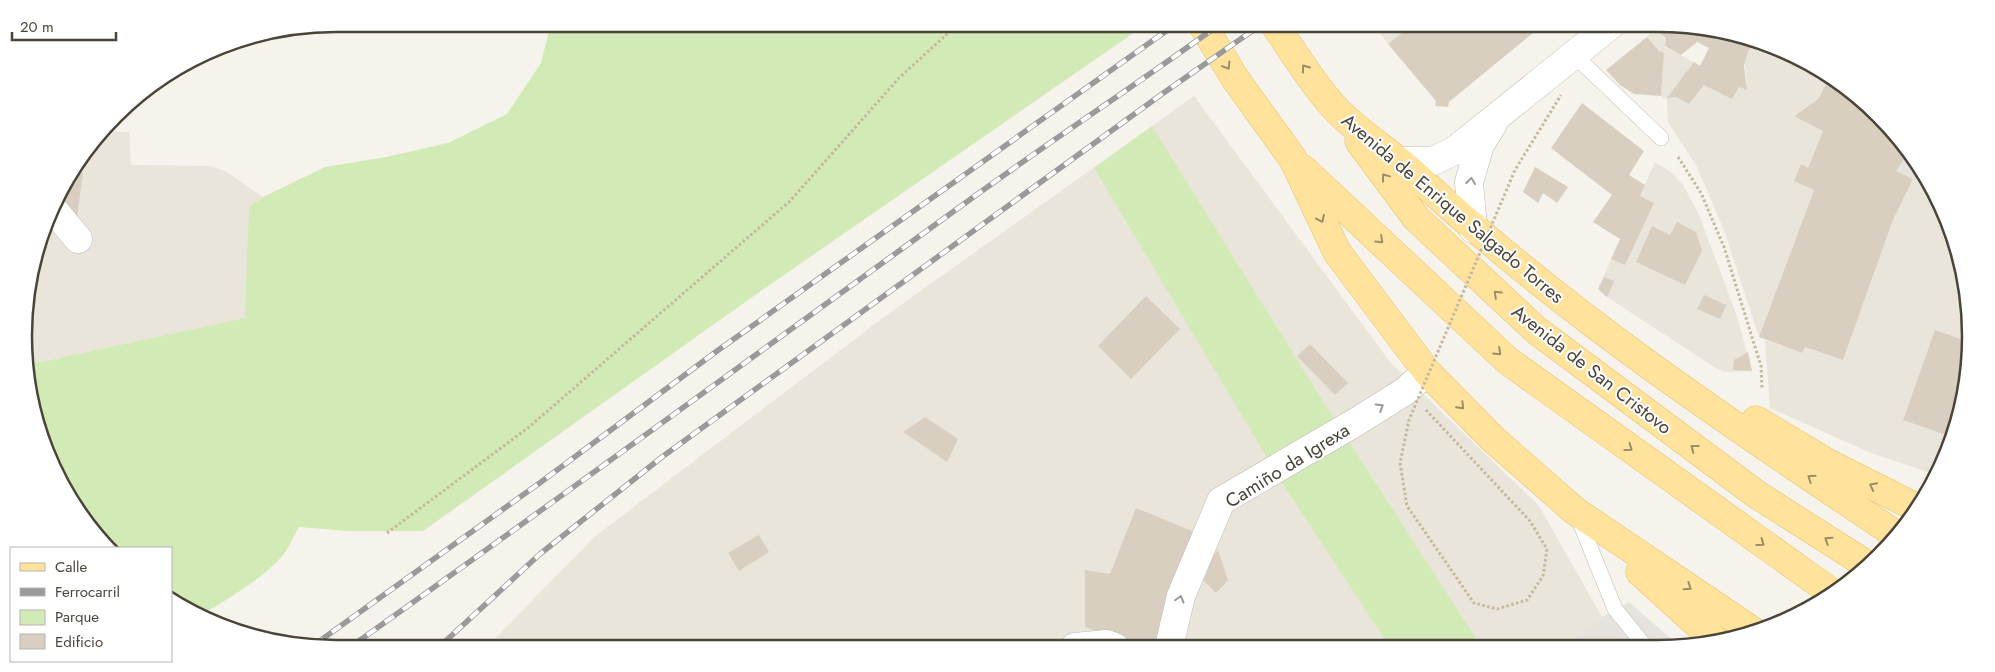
<svg xmlns="http://www.w3.org/2000/svg" width="1995" height="672" font-family="Jost,sans-serif">
<rect width="100%" height="100%" fill="#f6f3ec"/>
<path fill="#eae5da" d="M 1372,24 L 1413,24 L 1388,44 Z
M 1654,29 L 1666,38 L 1665,47 L 1747,90 L 1745,63 L 1748,52 L 1755,42 L 1829,78 L 1819,98 L 1794,115 L 1823,131 L 1802,185 L 1814,190 L 1759,337 L 1724,230 L 1697,167 L 1668,122 L 1667,99 L 1661,96 L 1664,54 L 1659,51 L 1647,37 Z
M 1194,96 L 1390,362 L 1539,506 L 1602,617 L 1560,646 L 486,648 L 594,537 L 884,317 Z
M 107,132 L 129,132 L 131,165 L 210,166 L 225,171 L 263,197 L 249,208 L 246,318 L 31,364 L 26,296 L 56,198 Z
M 1655,162 L 1672,173 L 1683,185 L 1699,215 L 1736,313 L 1752,371 L 1725,372 L 1714,367 L 1607,297 L 1598,289 Z
M 1913,179 L 1932,188 L 1946,230 L 1945,235 L 1949,236 L 1969,295 L 1961,417 L 1936,475 L 1871,453 L 1770,408 L 1765,340 L 1802,353 L 1805,347 L 1843,360 L 1893,220 Z"/>
<path fill="#e6e2dd" d="M 1629,602 L 1679,646 L 1560,646 L 1602,617 Z"/>
<path fill="#d2eab5" d="M 549,24 L 1145,25 L 758,293 L 423,531 L 347,531 L 299,527 C 294,535 291,543 286,551 C 268,576 229,598 203,614 L 171,600 L 171,548 L 115,548 L 77,510 L 34,417 L 31,364 L 245,318 L 249,207 L 263,197 L 325,167 L 386,157 L 448,143 L 507,114 L 541,63 L 550,27 Z
M 1152,126 L 1329,411 L 1481,646 L 1389,646 L 1281,481 L 1094,168 Z"/>
<path fill="#e5e3e0" d="M 1905,152 L 1929,180 L 1932,188 L 1896,171 L 1904,159 L 1901,156 Z"/>
<path fill="#d8cfc1" d="M 1413,24 L 1544,24 L 1449,102 L 1448,107 L 1435,106 L 1436,101 L 1388,44 Z
M 1660,24 L 1740,34 L 1755,42 L 1748,52 L 1744,66 L 1747,90 L 1739,87 L 1732,99 L 1704,85 L 1689,104 L 1676,97 L 1667,98 L 1694,62 L 1700,66 L 1709,48 L 1697,42 L 1681,55 L 1665,46 L 1666,38 L 1654,29 Z
M 1647,37 L 1659,51 L 1664,53 L 1661,96 L 1634,94 L 1620,85 L 1606,70 Z
M 1829,78 L 1849,88 L 1905,152 L 1901,156 L 1904,159 L 1896,171 L 1913,179 L 1893,220 L 1843,360 L 1805,347 L 1802,353 L 1759,337 L 1814,190 L 1794,181 L 1801,164 L 1808,168 L 1823,131 L 1794,116 L 1819,98 Z
M 1582,103 L 1644,151 L 1629,175 L 1645,185 L 1640,196 L 1654,203 L 1625,265 L 1611,259 L 1620,239 L 1593,222 L 1612,195 L 1551,148 Z
M 1535,167 L 1568,187 L 1557,203 L 1543,193 L 1538,203 L 1523,192 Z
M 75,173 L 83,173 L 77,218 L 56,198 Z
M 1677,222 L 1696,232 L 1702,251 L 1685,285 L 1636,262 L 1652,226 L 1670,235 Z
M 1604,277 L 1614,281 L 1607,297 L 1598,289 Z
M 1704,295 L 1726,305 L 1720,319 L 1697,309 Z
M 1146,296 L 1180,329 L 1131,379 L 1098,346 Z
M 1935,330 L 1966,341 L 1961,417 L 1952,437 L 1903,420 Z
M 1310,344 L 1348,383 L 1335,395 L 1297,356 Z
M 1748,352 L 1752,371 L 1733,370 L 1734,360 Z
M 925,417 L 958,439 L 947,462 L 903,432 Z
M 1136,508 L 1197,533 L 1171,598 L 1155,647 L 1142,647 L 1085,627 L 1085,570 L 1110,574 Z
M 759,535 L 769,552 L 739,571 L 728,553 Z
M 1218,550 L 1228,580 L 1216,593 L 1198,575 Z"/>
<g fill="none" stroke-linecap="round" stroke-linejoin="round">
<g stroke="#c2bbae" stroke-width="16">
<path id="service" d="M 1574,55 L 1661,138
M 1577,515 L 1615,609 L 1645,646"/>
</g>
<g stroke="#c2bbae" stroke-width="29">
<path id="minor" d="M 1399,161 L 1433,161 L 1454,151 L 1612,24
M 53,209 L 78,239
M 1473,229 L 1469,182 L 1480,145 L 1493,124
M 1075,647 L 1107,644 L 1115,647
M 1169,647 L 1181,596 L 1221,501 L 1356,422 L 1404,392 L 1427,372"/>
</g>
<g stroke="#e6c16a" stroke-width="29">
<path id="primary" d="M 1202,24 L 1236,80 L 1293,159 L 1337,252 L 1427,372 L 1493,439 L 1575,511 L 1753,631
M 1274,24 C 1293,51 1311,82 1333,106 C 1354,130 1390,152 1414,174 C 1561,311 1729,423 1895,534
M 1359,141 L 1416,218 L 1536,330 L 1756,494 L 1869,566
M 1303,169 L 1508,361 L 1831,592
M 1756,420 L 1828,463 L 1917,508
M 1640,572 L 1716,641"/>
</g>
<path stroke="#c4b79f" stroke-width="3" stroke-dasharray="2.5 2.5" stroke-linecap="butt" d="M 1678,157 L 1701,193 L 1724,247 L 1761,366 L 1762,388
M 387,533 L 529,427 L 790,201 L 899,78 L 958,24"/>
<use href="#service" stroke="#fff" stroke-width="15"/>
<use href="#minor" stroke="#fff" stroke-width="28"/>
<use href="#primary" stroke="#ffe39c" stroke-width="28"/>
<g stroke="#9a9a9a" stroke-width="5.5">
<path id="rail" d="M 314,645 L 541,482 L 717,351 L 1176,24
M 349,648 C 563,496 774,341 986,188 C 1064,132 1143,80 1220,24
M 438,648 L 540,554 L 662,457 L 1162,94 L 1262,24"/>
</g>
<use href="#rail" stroke="#fff" stroke-width="4" stroke-dasharray="11" stroke-linecap="butt"/>
<path stroke="#c4b79f" stroke-width="3" stroke-dasharray="2.5 2.5" stroke-linecap="butt" d="M 1426,410 L 1530,521 L 1547,549 L 1543,576 L 1527,600 L 1497,609 L 1474,603 L 1407,506 L 1400,463 L 1409,420 L 1515,170 L 1561,95"/>
</g>
<defs><path id="oneway-chevron" d="M-2-3.5L2.5 0L-2 3.5" fill="none" stroke-width="1.6" stroke-linecap="round" stroke-linejoin="round" transform="scale(1.25)"/></defs>
<g stroke="#9c8c66">
<use href="#oneway-chevron" transform="translate(1227 66) rotate(59)"/>
<use href="#oneway-chevron" transform="translate(1305 68) rotate(-126)"/>
<use href="#oneway-chevron" transform="translate(1385 177) rotate(-127)"/>
<use href="#oneway-chevron" transform="translate(1321 219) rotate(65)"/>
<use href="#oneway-chevron" transform="translate(1380 240) rotate(43)"/>
<use href="#oneway-chevron" transform="translate(1497 294) rotate(-137)"/>
<use href="#oneway-chevron" transform="translate(1498 352) rotate(43)"/>
<use href="#oneway-chevron" transform="translate(1461 406) rotate(45)"/>
<use href="#oneway-chevron" transform="translate(1629 448) rotate(36)"/>
<use href="#oneway-chevron" transform="translate(1694 448) rotate(-143)"/>
<use href="#oneway-chevron" transform="translate(1811 478) rotate(-146)"/>
<use href="#oneway-chevron" transform="translate(1873 486) rotate(-153)"/>
<use href="#oneway-chevron" transform="translate(1828 540) rotate(-147)"/>
<use href="#oneway-chevron" transform="translate(1761 543) rotate(36)"/>
<use href="#oneway-chevron" transform="translate(1688 587) rotate(34)"/>
</g>
<g stroke="#9c9892">
<use href="#oneway-chevron" transform="translate(1471 181) rotate(-83)"/>
<use href="#oneway-chevron" transform="translate(1380 407) rotate(-32)"/>
<use href="#oneway-chevron" transform="translate(1180 599) rotate(-74)"/>
</g>
<g text-anchor="middle" stroke-width="4" stroke-linejoin="round" paint-order="stroke">
<g font-size="19" fill="#4b4439" stroke="#fff">
<text transform="translate(1453 208) rotate(40)" y="7">Avenida de Enrique Salgado Torres</text>
<text transform="translate(1592 369) rotate(38)" y="7">Avenida de San Cristovo</text>
<text transform="translate(1287 465) rotate(-32)" y="7">Camiño da Igrexa</text>
</g>
</g>
<path d="M0 0H1995V672H0ZM336 32H1658A304 304 0 0 1 1962 336V336A304 304 0 0 1 1658 640H336A304 304 0 0 1 32 336V336A304 304 0 0 1 336 32Z" fill="#fff" fill-rule="evenodd"/>
<path fill="none" stroke="#4b4439" stroke-width="2.5" d="M336 32H1658A304 304 0 0 1 1962 336V336A304 304 0 0 1 1658 640H336A304 304 0 0 1 32 336V336A304 304 0 0 1 336 32Z"/>
<rect x="10" y="547" width="162" height="115" fill="#ffffff" stroke="#b7b4b0"/>
<rect x="20" y="563" width="25" height="8" fill="#ffe39c" stroke="#b7b4b0"/>
<text x="55" y="572" font-size="15" fill="#4b4439">Calle</text>
<rect x="20" y="588" width="25" height="8" fill="#9a9a9a" stroke="#b7b4b0"/>
<text x="55" y="597" font-size="15" fill="#4b4439">Ferrocarril</text>
<rect x="20" y="610" width="25" height="15" fill="#d2eab5" stroke="#b7b4b0"/>
<text x="55" y="622" font-size="15" fill="#4b4439">Parque</text>
<rect x="20" y="634" width="25" height="15" fill="#d8cfc1" stroke="#b7b4b0"/>
<text x="55" y="647" font-size="15" fill="#4b4439">Edificio</text>
<path d="M12 32v8h104v-8" fill="none" stroke="#4b4439" stroke-width="2.5"/>
<text x="20" y="32" font-size="15" fill="#4b4439" stroke="#ffffff" stroke-width="4" paint-order="stroke">20 m</text>
</svg>
